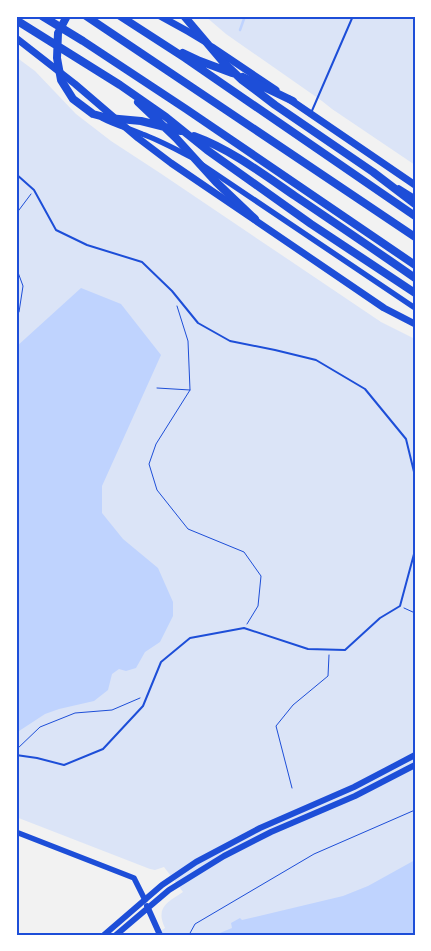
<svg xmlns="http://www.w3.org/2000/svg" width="431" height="951" font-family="'Golos Text',sans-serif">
<rect width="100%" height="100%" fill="#f2f2f2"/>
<path fill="#dbe4f7" d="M 205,16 L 415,16 L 415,165 L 332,109 L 322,101 L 226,34 Z
M 16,57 L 35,71 L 76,114 L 111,141 L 160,173 L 381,322 L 415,339 L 415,935 L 154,935 L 165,928 C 155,907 168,902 183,892 L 164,867 L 155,870 L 150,869 L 16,817 Z"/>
<path fill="#bfd3fe" d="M 81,288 L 121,304 L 161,355 L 102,486 L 102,513 L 123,539 L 158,568 L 173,602 L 173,616 L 160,642 L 145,652 L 136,668 L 126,671 L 119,669 L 112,674 L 108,690 L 94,701 L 59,709 L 45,714 L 16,733 L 16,347 Z
M 415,860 L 415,935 L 215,935 L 232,928 L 231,923 L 240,918 L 242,920 L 343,896 L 368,886 Z"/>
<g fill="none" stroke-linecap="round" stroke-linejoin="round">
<path stroke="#bfd3fe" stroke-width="2.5" d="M 240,30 L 245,16"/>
<path stroke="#1d4ed8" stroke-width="1" d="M 16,214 L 31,194
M 16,267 L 23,286 L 19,312 L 16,316
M 177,306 L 188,341 L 190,390 L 156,444 L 149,464 L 157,490 L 188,529 L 244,552 L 261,576 L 258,606 L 247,624
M 157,388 L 190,390
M 404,608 L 415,613
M 16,750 L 40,727 L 75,713 L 112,710 L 140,698
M 292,788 L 276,726 L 293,705 L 328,676 L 329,655
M 189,935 L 195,924 L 314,854 L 415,810"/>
<path stroke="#1d4ed8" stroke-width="2" d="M 311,113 L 353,16
M 16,174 L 34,190 L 56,230 L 87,245 L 142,262 L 172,291 L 198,323 L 230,341 L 275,350 L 316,360 L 365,389 L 406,439 L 415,476
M 16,755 L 37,758 L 64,765 L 103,749 L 143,706 L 161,662 L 190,638 L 244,628 L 308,649 L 345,650 L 380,618 L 400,606 L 414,554 L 415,541"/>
<path stroke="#1d4ed8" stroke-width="5.5" d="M 102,118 C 115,125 128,128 142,134 C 159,140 175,149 191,157
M 201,164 L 415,308
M 399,188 L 415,198
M 16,832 L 134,878 L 145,900"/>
<path stroke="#1d4ed8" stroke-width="6" d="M 147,906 L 160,935
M 104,935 L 162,885 L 196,862 L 260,828 L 354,787 L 415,755
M 116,935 L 169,890 L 224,856 L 271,832 L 355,796 L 415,765"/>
<path stroke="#1d4ed8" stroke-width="7" d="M 160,16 L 189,32 L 204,41
M 16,38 L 75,84 L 138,138 L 171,163 L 384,308 L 415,324
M 212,47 L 276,90
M 289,99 L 415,185"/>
<path stroke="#1d4ed8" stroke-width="8" d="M 42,16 L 83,41 L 186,109 L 415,265
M 67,16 L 58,33 L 57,58 L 61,80 L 73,99 L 93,114 L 108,118 L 141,121 L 181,131
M 86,16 L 415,237
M 120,16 L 185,58 L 415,216
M 184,16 L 223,62 L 242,80 L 275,105 L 373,172 L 415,204
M 16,20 L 120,85 L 166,117 L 207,150 L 311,224 L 415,293
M 183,53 L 200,61 L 232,73
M 243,77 L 293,101
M 138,102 L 176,138 L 216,182 L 255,219
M 194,136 C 230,149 263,174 295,196 C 335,223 375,250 415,278"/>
</g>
<rect width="431" height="951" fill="none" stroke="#ffffff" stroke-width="35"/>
<rect x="18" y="18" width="396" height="916" fill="none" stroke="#1d4ed8" stroke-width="2"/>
</svg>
